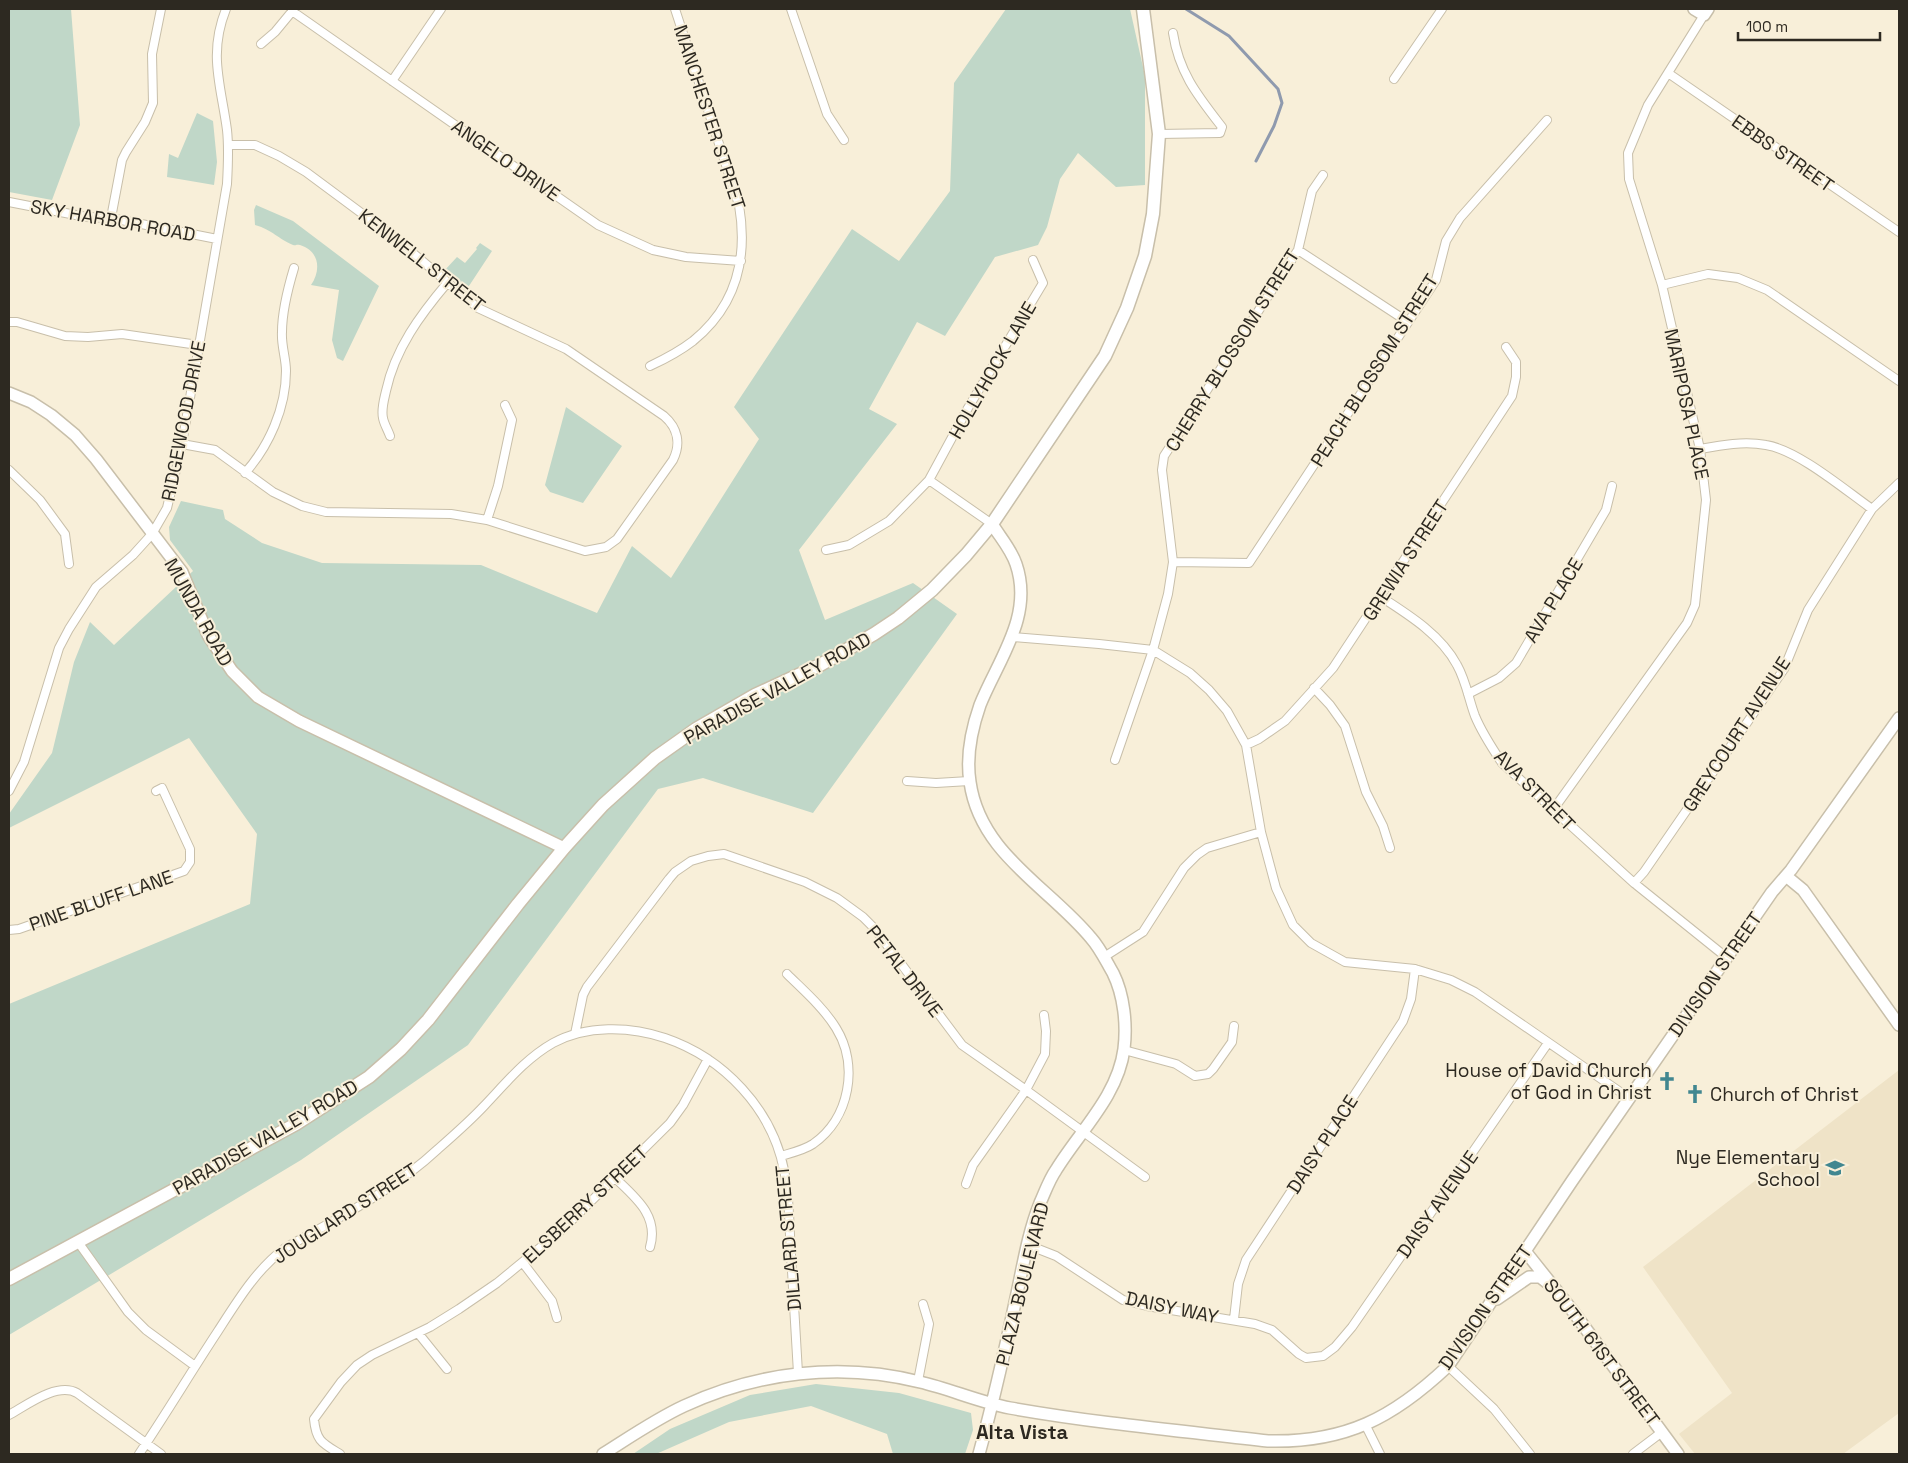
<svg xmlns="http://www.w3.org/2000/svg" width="1908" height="1463" font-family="'Space Grotesk',sans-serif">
<rect width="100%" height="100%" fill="#f8efd9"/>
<path fill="#efe3c7" d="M 1899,1070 L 1899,1413 L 1843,1454 L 1695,1454 L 1679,1434 L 1732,1393 L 1643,1267 Z"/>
<path fill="#c0d7c8" d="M 9,9 L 71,9 L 80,125 L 52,200 L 9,192 Z
M 1006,9 L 1130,9 L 1145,76 L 1145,185 L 1116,187 L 1078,153 L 1060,179 L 1047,227 L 1038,245 L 995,257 L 945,336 L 917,322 L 869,409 L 897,424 L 799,550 L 825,620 L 913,583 L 957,614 L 813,813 L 703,778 L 658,789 L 468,1045 L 301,1160 L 9,1335 L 9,1004 L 250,904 L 257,834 L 189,738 L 9,828 L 9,814 L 52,753 L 74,662 L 90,622 L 114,645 L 193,571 L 170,540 L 169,527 L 181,501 L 223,510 L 225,519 L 262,543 L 322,563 L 481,565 L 597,613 L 632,546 L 671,578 L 759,439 L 734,407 L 852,229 L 899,261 L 950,191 L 954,83 Z
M 197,113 L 213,121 L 217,162 L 214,185 L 167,177 L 169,154 L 178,158 Z
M 256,205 L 293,221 L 379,286 L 343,361 L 337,358 L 332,340 L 339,290 L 311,285 C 321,271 320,251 300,245 C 295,244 297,246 293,245 C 278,239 273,230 255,225 L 254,210 Z
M 480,243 L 492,251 L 467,289 L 444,271 L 457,257 L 465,263 L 477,249 L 476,248 Z
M 566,407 L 622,446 L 583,503 L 550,492 L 545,485 Z
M 816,1384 L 899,1393 L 971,1413 L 973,1430 L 965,1454 L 893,1454 L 887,1434 L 811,1406 L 729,1422 L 656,1454 L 633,1454 L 670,1429 L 750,1395 Z"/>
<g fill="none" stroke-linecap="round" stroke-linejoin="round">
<path stroke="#8f9aae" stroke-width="3" d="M 1186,9 L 1229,36 L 1278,89 L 1282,103 L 1274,126 L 1256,161"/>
<g stroke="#c8bfaa" stroke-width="10">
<path id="street" d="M 791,9 L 827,114 L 844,140
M 292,11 L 598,225 L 653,250 L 686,257 L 741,261
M 261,44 L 275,32 L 294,9
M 1668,73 L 1899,232
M 1394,79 L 1442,9
M 392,81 L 441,9
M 1159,134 L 1220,133 L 1222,127 C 1198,96 1179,73 1173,33
M 9,202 L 86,217 L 111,218 L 217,239
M 111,218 L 122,160 L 126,152 L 145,122 L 153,103 L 152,54 L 161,9
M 1298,250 L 1408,322
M 1662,285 L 1708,274 L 1738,278 L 1767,290 L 1899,381
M 9,322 L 17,322 L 65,336 L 88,337 L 122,334 L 198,345
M 650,366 C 665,359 680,351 693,341 C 736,306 748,258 739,205 L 675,9
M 390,436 C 388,430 384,424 383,418 C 381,409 384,400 386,391 C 395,349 420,315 448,282
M 182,444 L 215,450 L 273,492 L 302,506 L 326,512 L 451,514 L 487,520 L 585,551 L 606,547 L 617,539 L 673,460 C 681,444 678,428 664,416 L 566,349 L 478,308 L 395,238 L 306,172 L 279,156 L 255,145 L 228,145
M 1700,449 C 1722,445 1744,441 1766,445 C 1798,450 1845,490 1872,509
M 9,470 L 40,500 L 65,534 L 69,564
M 245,473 C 269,446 286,408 286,371 C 286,358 281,345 282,332 C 282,311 288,288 294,268
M 929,480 L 992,524
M 487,520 L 498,486 L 512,420 L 505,405
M 826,550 L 849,545 L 889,521 L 929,480 L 968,408 L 1043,283 L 1033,260
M 1173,562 L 1249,563 L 1436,280 L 1446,241 L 1460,218 L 1547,120
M 1381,597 C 1409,615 1441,635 1457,665 C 1466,681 1469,700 1475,716 C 1482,733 1492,748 1502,763 L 1634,883 L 1726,957
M 1013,637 L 1099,644 L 1153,650 L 1190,673 L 1209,690 L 1227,711 L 1246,745 L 1261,832 L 1276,888 L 1293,925 L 1311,943 L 1345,962 L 1415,969 L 1451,980 L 1475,992 L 1629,1098
M 1314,688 L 1330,705 L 1345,726 L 1366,792 L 1383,826 L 1390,848
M 1468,694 L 1499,678 L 1516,663 L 1606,510 L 1612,486
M 1246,745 L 1259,739 L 1285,721 L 1333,668 L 1512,396 L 1516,377 L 1516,362 L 1506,347
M 1115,760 L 1153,650 L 1168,594 L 1173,562 L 1162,470 L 1164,456 L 1298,250 L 1312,191 L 1323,175
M 907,781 L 936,783 L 969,781
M 9,791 L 24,762 L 59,648 L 69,629 L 96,587 L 133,555 L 152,534 L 167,508 L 182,444 L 227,184 C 228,166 229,148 227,130 C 221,85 208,54 226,9
M 1553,810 L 1687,623 L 1695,605 L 1706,500 L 1700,449 L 1662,285 L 1629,179 L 1628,153 L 1648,105 L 1704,15
M 1634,883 L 1644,872 L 1784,669 L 1808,610 L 1872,509 L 1899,483
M 9,930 L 19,929 L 184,871 L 190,862 L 190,849 L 162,788 L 156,791
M 1104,957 L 1143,932 L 1184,868 L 1197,855 L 1207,848 L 1261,832
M 575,1034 L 583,995 L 587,987 L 669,879 L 675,872 L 691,861 L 708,856 L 724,854 L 805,882 L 837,898 L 863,917 L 875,929 L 962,1045 L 1026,1090 L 1145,1177
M 1124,1050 L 1176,1064 L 1195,1076 L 1208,1074 L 1213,1069 L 1232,1042 L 1234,1026
M 781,1156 C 791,1153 804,1150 813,1144 C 850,1118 859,1065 836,1028 C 823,1007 803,990 787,974
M 615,1178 C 636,1198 659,1216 650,1247
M 966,1184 L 973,1165 L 1026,1090 L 1045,1054 L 1046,1031 L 1044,1015
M 78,1242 L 128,1312 L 146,1330 L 195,1366
M 1028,1245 L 1056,1256 L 1123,1300 L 1147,1306 L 1255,1324 L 1272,1330 L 1299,1354 L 1306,1358 L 1323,1356 L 1335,1347 L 1352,1327 L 1548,1043
M 523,1263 L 552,1301 L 557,1318
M 1234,1319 L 1238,1284 L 1246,1260 L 1403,1021 L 1411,999 L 1415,969
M 418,1333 L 447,1369
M 1448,1366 L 1494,1409 L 1530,1454
M 918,1381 L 929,1324 L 923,1304
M 9,1415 C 27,1405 57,1382 77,1393 L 161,1454
M 1365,1424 L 1380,1454
M 139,1454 C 166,1414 191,1372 218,1331 C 238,1300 256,1270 285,1248 C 338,1218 393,1191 438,1149 C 454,1135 470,1121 484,1106 C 506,1083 525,1059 553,1043 C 586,1025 630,1026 665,1038 C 724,1058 772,1109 784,1170 C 790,1197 789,1227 791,1254 C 793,1294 796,1333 798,1373
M 340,1454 C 322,1443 316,1441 314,1419 L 341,1382 L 357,1365 L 372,1355 L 430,1327 L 459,1309 L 497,1283 L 563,1229 L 670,1123 L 683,1105 L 708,1059
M 1633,1454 L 1662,1432"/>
</g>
<g stroke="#c8bfaa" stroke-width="14">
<path id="secondary" d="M 1694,9 L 1704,15 L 1708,9
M 9,393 L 31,402 L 51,415 L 75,435 L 96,459 L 182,572 L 208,635 L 232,671 L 258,697 L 299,721 L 564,848
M 1786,876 L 1803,890 L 1899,1025
M 1525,1251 L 1572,1310 L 1678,1454
M 1497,1299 L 1529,1277 L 1540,1277 L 1549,1284
M 603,1454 C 630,1437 656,1419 684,1406 C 757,1372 841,1362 920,1382 C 950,1389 979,1402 1010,1408 C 1095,1423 1182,1431 1268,1441 C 1345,1443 1393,1418 1448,1366 L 1572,1181 L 1772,892 L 1791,870 L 1899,718
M 979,1454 C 993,1403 1005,1350 1016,1298 C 1023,1266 1028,1233 1040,1203 C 1045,1192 1049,1180 1056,1170 C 1079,1132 1118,1096 1124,1049 C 1127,1025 1124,995 1113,973 C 1106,961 1100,948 1091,938 C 1049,887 980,854 970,782 C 966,757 972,728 980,705 C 998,660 1034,616 1016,564 C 1011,549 1000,537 992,524"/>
</g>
<g stroke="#c8bfaa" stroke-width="15">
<path id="primary" d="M 9,1279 L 296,1124 L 369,1077 L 401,1049 L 428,1020 L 518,904 L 564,848 L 603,805 L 655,758 L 696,729 L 755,695 L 820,665 L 874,634 L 898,618 L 932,590 L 966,555 L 992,524 L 1105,356 L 1127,308 L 1145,256 L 1153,214 L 1159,134 L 1143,9"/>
</g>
<use href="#street" stroke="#fff" stroke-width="8"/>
<use href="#secondary" stroke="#fff" stroke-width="11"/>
<use href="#primary" stroke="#fff" stroke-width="12"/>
</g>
<defs>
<g id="church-bare" transform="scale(1.5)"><path d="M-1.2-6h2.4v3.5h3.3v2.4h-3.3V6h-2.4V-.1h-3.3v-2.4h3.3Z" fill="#418790" stroke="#f8efd9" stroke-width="2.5" paint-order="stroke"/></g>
<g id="school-bare" transform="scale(1.5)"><path d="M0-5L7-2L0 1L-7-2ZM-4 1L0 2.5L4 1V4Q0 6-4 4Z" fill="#418790" stroke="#f8efd9" stroke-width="2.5" paint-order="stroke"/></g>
</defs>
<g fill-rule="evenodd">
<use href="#church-bare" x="1667" y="1081"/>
<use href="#church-bare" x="1695" y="1094"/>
<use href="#school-bare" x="1835" y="1168"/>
</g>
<g text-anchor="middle" stroke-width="4" stroke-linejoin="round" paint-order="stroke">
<g font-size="19" fill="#2d2921" stroke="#f8efd9">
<text transform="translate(710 117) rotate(72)" y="7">MANCHESTER STREET</text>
<text transform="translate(1783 153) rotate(35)" y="7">EBBS STREET</text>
<text transform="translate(506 160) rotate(35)" y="7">ANGELO DRIVE</text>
<text transform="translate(113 220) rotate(10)" y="7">SKY HARBOR ROAD</text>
<text transform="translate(422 260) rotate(38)" y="7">KENWELL STREET</text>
<text transform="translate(1232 350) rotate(-58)" y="7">CHERRY BLOSSOM STREET</text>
<text transform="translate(992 370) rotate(-60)" y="7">HOLLYHOCK LANE</text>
<text transform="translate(1374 370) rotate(-58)" y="7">PEACH BLOSSOM STREET</text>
<text transform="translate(1687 404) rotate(78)" y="7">MARIPOSA PLACE</text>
<text transform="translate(183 421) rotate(-79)" y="7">RIDGEWOOD DRIVE</text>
<text transform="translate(1405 560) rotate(-57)" y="7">GREWIA STREET</text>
<text transform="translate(1553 600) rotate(-59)" y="7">AVA PLACE</text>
<text transform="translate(199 612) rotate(61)" y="7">MUNDA ROAD</text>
<text transform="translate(777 688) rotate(-29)" y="7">PARADISE VALLEY ROAD</text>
<text transform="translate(1736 734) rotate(-57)" y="7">GREYCOURT AVENUE</text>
<text transform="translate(1535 790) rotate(45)" y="7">AVA STREET</text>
<text transform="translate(101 900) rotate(-19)" y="7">PINE BLUFF LANE</text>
<text transform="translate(905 971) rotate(52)" y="7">PETAL DRIVE</text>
<text transform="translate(1715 974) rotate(-55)" y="7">DIVISION STREET</text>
<text transform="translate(265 1137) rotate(-30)" y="7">PARADISE VALLEY ROAD</text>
<text transform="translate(1322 1144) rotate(-57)" y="7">DAISY PLACE</text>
<text transform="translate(585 1204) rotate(-43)" y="7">ELSBERRY STREET</text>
<text transform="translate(1437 1204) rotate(-55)" y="7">DAISY AVENUE</text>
<text transform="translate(345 1213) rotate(-33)" y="7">JOUGLARD STREET</text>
<text transform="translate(788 1238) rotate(-95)" y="7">DILLARD STREET</text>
<text transform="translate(1022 1284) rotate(-76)" y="7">PLAZA BOULEVARD</text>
<text transform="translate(1172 1307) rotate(12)" y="7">DAISY WAY</text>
<text transform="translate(1485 1307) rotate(-55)" y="7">DIVISION STREET</text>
<text transform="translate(1602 1352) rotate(53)" y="7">SOUTH 61ST STREET</text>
</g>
<g font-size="19" fill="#2d2921" stroke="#f8efd9" text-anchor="end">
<text x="1652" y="1077">House of David Church<tspan x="1652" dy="22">of God in Christ</tspan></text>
<text x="1710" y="1101" text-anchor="start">Church of Christ</text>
<text x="1820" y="1164">Nye Elementary<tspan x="1820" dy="22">School</tspan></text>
</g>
<g font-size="20" font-weight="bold" fill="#2d2921" stroke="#f8efd9">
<text x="1022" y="1439">Alta Vista</text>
</g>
</g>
<rect width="1908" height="1463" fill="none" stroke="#2d2921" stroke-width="20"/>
<path d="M1738 32v8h142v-8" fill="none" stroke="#2d2921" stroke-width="2.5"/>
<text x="1746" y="32" font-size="15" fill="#2d2921" stroke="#f8efd9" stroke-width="4" paint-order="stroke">100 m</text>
</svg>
